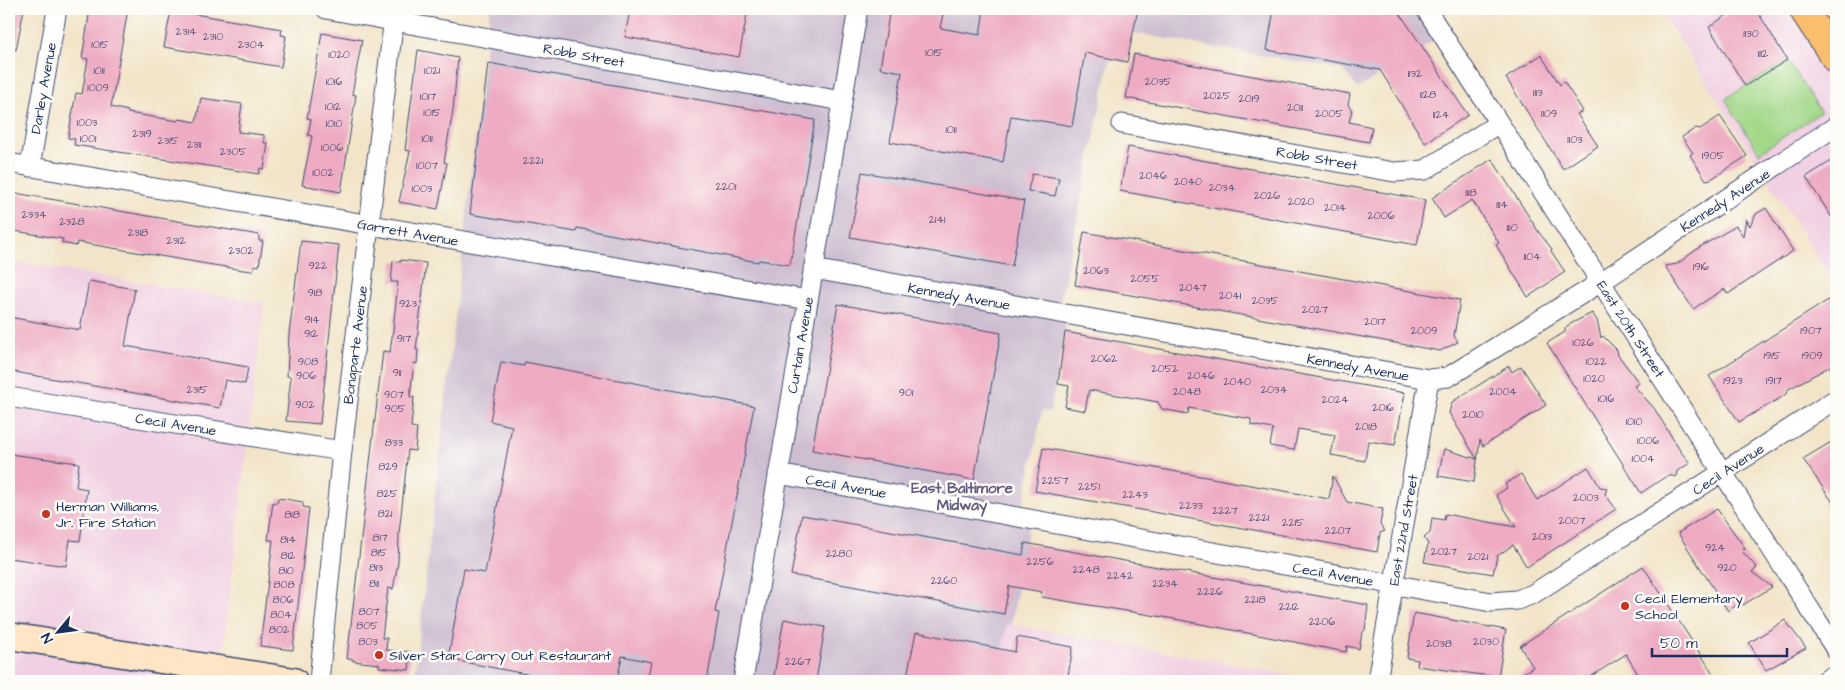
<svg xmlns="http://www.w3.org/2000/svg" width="1845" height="690" font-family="'Architects Daughter',sans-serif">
<rect width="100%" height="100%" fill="#fdfcf7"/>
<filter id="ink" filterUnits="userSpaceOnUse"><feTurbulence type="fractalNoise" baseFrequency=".02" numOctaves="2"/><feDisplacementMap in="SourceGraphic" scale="10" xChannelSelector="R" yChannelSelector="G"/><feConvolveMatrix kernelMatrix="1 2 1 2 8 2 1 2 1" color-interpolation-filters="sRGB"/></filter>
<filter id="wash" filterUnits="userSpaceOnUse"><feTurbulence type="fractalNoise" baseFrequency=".0096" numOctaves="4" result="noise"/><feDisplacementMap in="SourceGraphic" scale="20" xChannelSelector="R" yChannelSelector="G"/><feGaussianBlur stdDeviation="1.12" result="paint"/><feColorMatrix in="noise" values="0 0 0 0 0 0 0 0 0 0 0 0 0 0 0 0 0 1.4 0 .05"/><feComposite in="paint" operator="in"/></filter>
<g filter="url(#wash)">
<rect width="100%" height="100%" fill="#f2e4c8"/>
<path fill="#f1d0e3" d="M 1659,9 L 1836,9 L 1836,286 L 1681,42 Z
M 9,261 L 264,303 L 221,665 L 315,681 L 9,681 Z
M 1007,624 L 1253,668 L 1320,681 L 995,681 Z"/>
<path fill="#cebed1" d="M 490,9 L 1429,9 L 1446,33 L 1357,89 L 1344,70 L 1339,69 L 1133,33 L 1125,62 L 1110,59 L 1059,307 L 1069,309 L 1050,412 L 1042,411 L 1021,516 L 1030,518 L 1011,625 L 1007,624 L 995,681 L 414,681 Z"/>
<path fill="#a3d889" stroke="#5f8474" d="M 1787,60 L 1821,112 L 1759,153 L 1725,99 Z"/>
<g id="blocks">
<path fill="#eeabc2" d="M 9,9 L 24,9 L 16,50 L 9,49 Z
M 90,9 L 128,9 L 111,107 L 128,111 L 128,113 L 178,121 L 179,119 L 196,122 L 201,98 L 242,104 L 238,132 L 264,135 L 264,143 L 268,143 L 264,169 L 260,168 L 259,174 L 74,145 L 75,139 L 68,138 L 76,93 L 82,94 L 88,59 L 82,58 Z
M 630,9 L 748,9 L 739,57 L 625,37 Z
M 890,9 L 944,9 L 940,28 L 980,35 L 984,9 L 1138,9 L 1127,62 L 1085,53 L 1072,126 L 1011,116 L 1003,162 L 890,142 L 902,72 L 880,68 Z
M 1274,9 L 1397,9 L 1468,115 L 1425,143 L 1380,70 L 1267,50 Z
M 1736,9 L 1756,9 L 1787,60 L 1745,86 L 1709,27 Z
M 171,10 L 282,29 L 281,35 L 286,36 L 281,67 L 164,47 Z
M 322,33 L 362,40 L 352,94 L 356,95 L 341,192 L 302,185 L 312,136 L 308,135 L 311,119 L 307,118 Z
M 418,50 L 458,58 L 453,110 L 444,162 L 447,163 L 438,209 L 399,202 L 410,151 L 405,150 Z
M 1134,54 L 1350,94 L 1348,105 L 1352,110 L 1349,122 L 1372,127 L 1369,142 L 1126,98 Z
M 1541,55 L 1560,85 L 1564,82 L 1583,111 L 1577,114 L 1598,146 L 1563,169 L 1506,78 Z
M 488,63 L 815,120 L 790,265 L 759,260 L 758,262 L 577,228 L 576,232 L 470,214 Z
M 1720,116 L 1747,156 L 1711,179 L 1706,180 L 1690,155 L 1693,153 L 1682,137 L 1696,128 L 1700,129 Z
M 1128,147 L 1425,200 L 1417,245 L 1120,191 Z
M 1836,158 L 1836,224 L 1806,177 Z
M 1492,159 L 1540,234 L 1552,249 L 1551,251 L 1565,272 L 1528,297 L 1496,245 L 1499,243 L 1472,200 L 1444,218 L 1432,198 Z
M 862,172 L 1024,201 L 1012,266 L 850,237 Z
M 1032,174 L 1059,178 L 1055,196 L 1028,191 Z
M 9,192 L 259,235 L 259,241 L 263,241 L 259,266 L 254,265 L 253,271 L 243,270 L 77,242 L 76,246 L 62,243 L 63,239 L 9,230 Z
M 1766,208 L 1793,251 L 1728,294 L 1724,289 L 1693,309 L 1665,266 L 1677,264 L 1700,247 L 1736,226 L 1743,236 L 1746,219 L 1750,226 L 1756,214 Z
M 1084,232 L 1460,300 L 1454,336 L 1458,342 L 1440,351 L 1075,285 Z
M 301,241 L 339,245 L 320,424 L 286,421 L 291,377 L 287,376 L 289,334 Z
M 401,260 L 426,263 L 416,350 L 418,350 L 417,364 L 414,363 L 410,397 L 414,397 L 411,427 L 417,428 L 415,451 L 408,450 L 399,534 L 398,563 L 393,589 L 388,588 L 382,638 L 387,638 L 386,650 L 411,652 L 409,670 L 379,667 L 379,664 L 353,661 L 353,659 L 347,659 L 383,351 L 390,352 L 393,330 L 398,282 L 391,282 L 393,261 L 401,262 Z
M 89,281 L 135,289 L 125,346 L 248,367 L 245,384 L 225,380 L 220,408 L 9,371 L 9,317 L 80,330 Z
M 1836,295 L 1836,363 L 1787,390 L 1788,392 L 1782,397 L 1739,422 L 1709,376 Z
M 838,304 L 1001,333 L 974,480 L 812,450 Z
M 1592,313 L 1597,320 L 1601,338 L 1603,336 L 1617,350 L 1618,355 L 1639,383 L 1634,386 L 1654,408 L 1681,452 L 1690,463 L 1677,471 L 1676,477 L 1668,475 L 1641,493 L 1547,343 L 1565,332 L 1565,328 L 1572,323 Z
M 1065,332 L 1405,393 L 1395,445 L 1368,441 L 1365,461 L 1331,455 L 1335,435 L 1298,429 L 1294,450 L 1270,446 L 1273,429 L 1251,425 L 1251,419 L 1189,408 L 1188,414 L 1162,409 L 1158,402 L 1089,390 L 1085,411 L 1065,407 L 1069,386 L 1058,384 Z
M 501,362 L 524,366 L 525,362 L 754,406 L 715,612 L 719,613 L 707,681 L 647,681 L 651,662 L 622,656 L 617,681 L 562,681 L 448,659 L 464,569 L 485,573 L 512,426 L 490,421 Z
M 1509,366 L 1512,372 L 1521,366 L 1546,405 L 1483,446 L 1480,440 L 1474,482 L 1438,476 L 1444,449 L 1477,459 L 1449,413 L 1452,402 Z
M 1836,439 L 1836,507 L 1803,459 Z
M 1043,448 L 1329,499 L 1333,476 L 1347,502 L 1383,509 L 1380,524 L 1385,531 L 1380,533 L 1377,552 L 1035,491 Z
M 9,454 L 79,463 L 76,487 L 87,489 L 80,541 L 70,540 L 66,566 L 9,558 Z
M 1588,467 L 1600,487 L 1607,488 L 1605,494 L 1616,509 L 1527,567 L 1513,545 L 1497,556 L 1493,574 L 1424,562 L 1428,544 L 1424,538 L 1430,533 L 1432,518 L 1444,520 L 1445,514 L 1516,527 L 1496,495 L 1507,488 L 1505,484 L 1521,474 L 1537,500 Z
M 278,498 L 303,502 L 303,507 L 309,508 L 293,650 L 260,646 L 273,540 L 268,540 L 273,502 L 277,503 Z
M 1717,509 L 1745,548 L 1742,551 L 1757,568 L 1752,572 L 1772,587 L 1743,605 L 1741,602 L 1728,611 L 1678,533 Z
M 802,515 L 1023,555 L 1025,543 L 1368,605 L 1365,630 L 1362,633 L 1359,649 L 1347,646 L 1346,652 L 1175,619 L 1041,597 L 1042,592 L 1009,586 L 1004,614 L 791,575 Z
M 1643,566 L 1718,681 L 1642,681 L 1626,654 L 1584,681 L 1511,681 L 1533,667 L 1520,646 Z
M 1414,613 L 1506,630 L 1498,677 L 1417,666 L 1418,660 L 1407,658 Z
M 784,619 L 825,627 L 816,681 L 773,681 Z
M 1785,620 L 1806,648 L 1766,670 L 1749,643 Z
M 916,632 L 1015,652 L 1017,637 L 1073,647 L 1067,681 L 906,681 Z"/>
</g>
</g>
<g filter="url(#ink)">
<use href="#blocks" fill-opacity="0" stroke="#3b4a6e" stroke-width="1"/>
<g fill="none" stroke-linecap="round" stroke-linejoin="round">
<g stroke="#3b4a6e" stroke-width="21">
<path id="street" d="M 326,9 L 842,101
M 1426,9 L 1836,650
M 1122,124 L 1394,172 L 1425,170 L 1499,123
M 9,163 L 808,300
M 30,167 L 57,9
M 813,269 L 1429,379 L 1448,377 L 1601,282 L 1836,126
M 9,397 L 342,451
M 778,474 L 1491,602 L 1517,600 L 1533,594 L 1836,399
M 1826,680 L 1836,674
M 319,681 L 342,451 L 395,9
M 743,681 L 858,9
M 1377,681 L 1429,379"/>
</g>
<g stroke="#3b4a6e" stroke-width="29">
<path id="secondary" d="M 9,636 L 294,681"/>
</g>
<g stroke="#3b4a6e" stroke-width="30">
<path id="primary" d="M 1803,9 L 1836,59"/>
</g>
<use href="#street" stroke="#fff" stroke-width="19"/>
<use href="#secondary" stroke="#fde5c5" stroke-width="26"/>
<use href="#primary" stroke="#fabe6e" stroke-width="28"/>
</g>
</g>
<g fill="#c8321e" stroke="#fdfcf7" stroke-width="2">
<circle cx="46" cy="514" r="5"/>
<circle cx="1625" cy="606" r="5"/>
<circle cx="379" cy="655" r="5"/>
</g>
<g text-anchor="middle" stroke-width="5" stroke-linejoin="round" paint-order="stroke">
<g font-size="11" fill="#504e77">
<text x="186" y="35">2314</text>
<text x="1751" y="37">1130</text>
<text x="213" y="40">2310</text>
<text x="100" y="48">1015</text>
<text x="251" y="48">2304</text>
<text x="934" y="56">1015</text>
<text x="1763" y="57">1112</text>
<text x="339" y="58">1020</text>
<text x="99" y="74">1011</text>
<text x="432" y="74">1021</text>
<text x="1415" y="77">1132</text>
<text x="334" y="85">1016</text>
<text x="1158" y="85">2035</text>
<text x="98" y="91">1009</text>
<text x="1538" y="96">1113</text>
<text x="1428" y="98">1128</text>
<text x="1217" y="99">2025</text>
<text x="428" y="100">1017</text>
<text x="1249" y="102">2019</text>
<text x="333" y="110">1012</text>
<text x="1295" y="111">2011</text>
<text x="432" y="116">1015</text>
<text x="1329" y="117">2005</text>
<text x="1549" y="117">1109</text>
<text x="1441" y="118">1124</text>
<text x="87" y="126">1003</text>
<text x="334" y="127">1010</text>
<text x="951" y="133">1011</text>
<text x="142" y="137">2319</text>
<text x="88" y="142">1001</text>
<text x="427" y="142">1011</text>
<text x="1575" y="143">1103</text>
<text x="168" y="144">2315</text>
<text x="194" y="148">2311</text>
<text x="332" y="151">1006</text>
<text x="233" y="155">2305</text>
<text x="1713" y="159">1905</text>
<text x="533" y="164">2221</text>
<text x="427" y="169">1007</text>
<text x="323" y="176">1002</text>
<text x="1153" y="179">2046</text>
<text x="1188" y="185">2040</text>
<text x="726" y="190">2201</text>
<text x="1222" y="191">2034</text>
<text x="422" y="192">1003</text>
<text x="1471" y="196">1118</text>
<text x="1267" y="199">2026</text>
<text x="1301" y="205">2020</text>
<text x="1502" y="208">1114</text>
<text x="1335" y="211">2014</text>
<text x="34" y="218">2334</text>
<text x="1381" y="219">2006</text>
<text x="937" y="223">2141</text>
<text x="72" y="225">2328</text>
<text x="1512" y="231">1110</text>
<text x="138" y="236">2318</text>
<text x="176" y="244">2312</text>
<text x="241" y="254">2302</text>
<text x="1532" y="260">1104</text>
<text x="318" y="269">922</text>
<text x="1701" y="270">1916</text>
<text x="1096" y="274">2063</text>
<text x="1145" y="282">2055</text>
<text x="1193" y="291">2047</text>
<text x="315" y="296">918</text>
<text x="1230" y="299">2041</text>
<text x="1265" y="304">2035</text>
<text x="408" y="307">923</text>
<text x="1315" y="313">2027</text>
<text x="312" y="323">914</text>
<text x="1375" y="325">2017</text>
<text x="1424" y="334">2009</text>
<text x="1811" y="334">1907</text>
<text x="311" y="337">912</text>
<text x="404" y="342">917</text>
<text x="1583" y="346">1026</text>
<text x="1772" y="359">1915</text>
<text x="1812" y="359">1909</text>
<text x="1104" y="362">2062</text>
<text x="308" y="365">908</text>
<text x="1596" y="365">1022</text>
<text x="1165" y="372">2052</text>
<text x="397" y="376">911</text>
<text x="306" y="379">906</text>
<text x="1201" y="379">2046</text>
<text x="1594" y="382">1020</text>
<text x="1733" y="384">1923</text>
<text x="1774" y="384">1917</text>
<text x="1237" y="385">2040</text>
<text x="197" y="393">2315</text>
<text x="1274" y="393">2034</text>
<text x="1187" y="395">2048</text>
<text x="1503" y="395">2004</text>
<text x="906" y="396">901</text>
<text x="394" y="398">907</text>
<text x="1606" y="402">1016</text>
<text x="1335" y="403">2024</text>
<text x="305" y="408">902</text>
<text x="1383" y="411">2016</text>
<text x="395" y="412">905</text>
<text x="1473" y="418">2010</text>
<text x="1634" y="425">1010</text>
<text x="1366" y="430">2018</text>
<text x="1648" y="444">1006</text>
<text x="394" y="446">833</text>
<text x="1643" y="462">1004</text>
<text x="388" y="470">829</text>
<text x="1055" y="484">2257</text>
<text x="1089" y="490">2251</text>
<text x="387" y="497">825</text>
<text x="1135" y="498">2243</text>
<text x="1586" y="501">2003</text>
<text x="1191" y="509">2233</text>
<text x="1225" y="514">2227</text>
<text x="385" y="517">821</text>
<text x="292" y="518">818</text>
<text x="1259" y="521">2221</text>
<text x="1572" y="524">2007</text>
<text x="1293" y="526">2215</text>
<text x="1338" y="534">2207</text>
<text x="1542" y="540">2013</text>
<text x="380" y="541">817</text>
<text x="288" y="543">814</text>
<text x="1715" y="551">924</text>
<text x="1444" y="555">2027</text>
<text x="379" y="556">815</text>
<text x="839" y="557">2280</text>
<text x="288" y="559">812</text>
<text x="1478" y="560">2021</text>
<text x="1040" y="565">2256</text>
<text x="376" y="571">813</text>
<text x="1727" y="571">920</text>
<text x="1086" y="573">2248</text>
<text x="286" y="574">810</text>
<text x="1120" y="579">2242</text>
<text x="944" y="584">2260</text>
<text x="374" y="587">811</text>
<text x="1165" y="587">2234</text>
<text x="284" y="588">808</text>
<text x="1210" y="595">2226</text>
<text x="283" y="603">806</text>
<text x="1255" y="603">2218</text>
<text x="1289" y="610">2212</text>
<text x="369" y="615">807</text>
<text x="281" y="618">804</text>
<text x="1322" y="625">2206</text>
<text x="367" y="629">805</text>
<text x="279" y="633">802</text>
<text x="368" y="645">803</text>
<text x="1486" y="645">2030</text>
<text x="1439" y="647">2038</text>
<text x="798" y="665">2267</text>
</g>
<g font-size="14" fill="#1b2f5e" stroke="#fdfcf7">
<text transform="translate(584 55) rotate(10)" y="5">Robb Street</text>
<text transform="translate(43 88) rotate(-80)" y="5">Darley Avenue</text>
<text transform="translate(1317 158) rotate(10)" y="5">Robb Street</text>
<text transform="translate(1725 200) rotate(-33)" y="5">Kennedy Avenue</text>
<text transform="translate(408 232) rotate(10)" y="5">Garrett Avenue</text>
<text transform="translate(959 296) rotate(10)" y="5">Kennedy Avenue</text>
<text transform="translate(1631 329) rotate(57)" y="5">East 20th Street</text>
<text transform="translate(355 345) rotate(-83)" y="5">Bonaparte Avenue</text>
<text transform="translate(800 345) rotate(-80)" y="5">Curtain Avenue</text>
<text transform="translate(1358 367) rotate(10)" y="5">Kennedy Avenue</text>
<text transform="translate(176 424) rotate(9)" y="5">Cecil Avenue</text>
<text transform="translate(1728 469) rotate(-33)" y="5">Cecil Avenue</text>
<text transform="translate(846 486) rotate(10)" y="5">Cecil Avenue</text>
<text transform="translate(1403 530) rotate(-80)" y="5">East 22nd Street</text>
<text transform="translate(1333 574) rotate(10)" y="5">Cecil Avenue</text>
</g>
<g font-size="14" fill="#1b2f5e" stroke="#fdfcf7" text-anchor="start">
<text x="56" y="511">Herman Williams,<tspan x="56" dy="16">Jr. Fire Station</tspan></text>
<text x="1635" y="603">Cecil Elementary<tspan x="1635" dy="16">School</tspan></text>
<text x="389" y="660">Silver Star Carry Out Restaurant</text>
</g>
<g font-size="15" font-weight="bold" fill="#655a81" stroke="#fdfcf7">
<text x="962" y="493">East Baltimore<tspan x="962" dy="17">Midway</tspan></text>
</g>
</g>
<rect width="1845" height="690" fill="none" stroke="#fdfcf7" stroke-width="30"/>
<g transform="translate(58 632) rotate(241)" stroke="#fdfcf7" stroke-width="4" paint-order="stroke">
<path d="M0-4L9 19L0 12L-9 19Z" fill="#1b2f5e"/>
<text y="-8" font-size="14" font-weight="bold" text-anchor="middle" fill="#1b2f5e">N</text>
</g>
<path d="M1652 648v8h135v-8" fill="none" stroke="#1b2f5e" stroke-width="2.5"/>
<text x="1660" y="648" font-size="15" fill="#1b2f5e" stroke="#fdfcf7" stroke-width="4" paint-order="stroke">50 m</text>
</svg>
